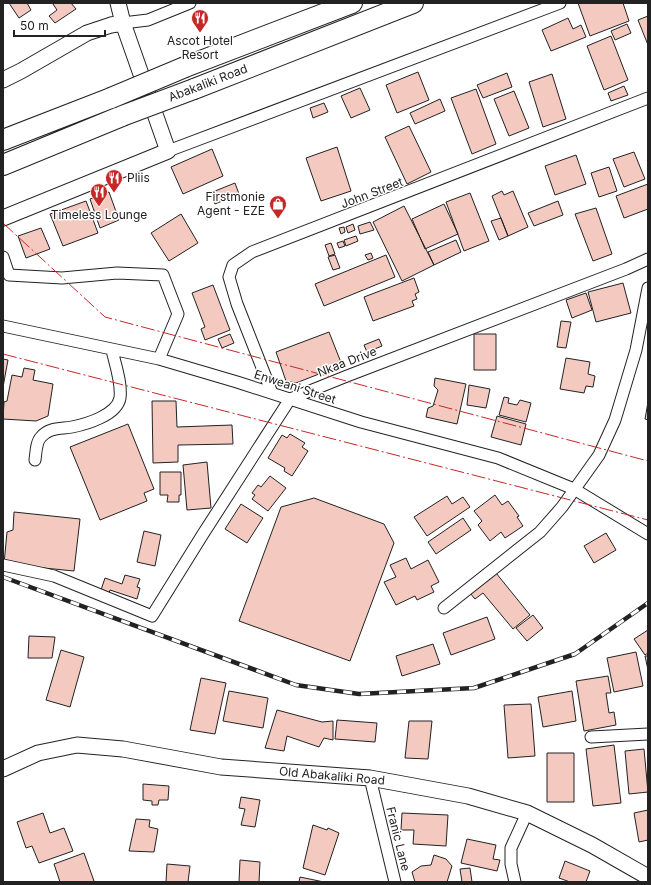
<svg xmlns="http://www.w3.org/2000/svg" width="651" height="885" font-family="Inter,sans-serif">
<rect width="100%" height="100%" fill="#fff"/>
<path fill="#f3c9c0" stroke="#222" d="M 9,3 L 27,3 L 31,10 L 19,18 Z
M 55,3 L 59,3 L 60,4 L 61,3 L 71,3 L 76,9 L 55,23 L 49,16 L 57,10 L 53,4 Z
M 578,3 L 623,3 L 629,21 L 590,36 Z
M 648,16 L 648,45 L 638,20 Z
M 568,18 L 573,29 L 581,25 L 586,37 L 551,51 L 542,30 Z
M 627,24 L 631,33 L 615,40 L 611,31 Z
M 611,36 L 628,80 L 604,90 L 587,46 Z
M 418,72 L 429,100 L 397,113 L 386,85 Z
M 507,73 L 512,87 L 483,98 L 477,85 Z
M 552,74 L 566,119 L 543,127 L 529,82 Z
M 624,86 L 628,95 L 611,101 L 608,93 Z
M 360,88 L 370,110 L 351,118 L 341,96 Z
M 476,89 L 496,144 L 472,154 L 451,98 Z
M 514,91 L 529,128 L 509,136 L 494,99 Z
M 440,99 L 445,111 L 415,124 L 410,113 Z
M 324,103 L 328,112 L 313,118 L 310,108 Z
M 409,126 L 431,172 L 407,184 L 385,137 Z
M 337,147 L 351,191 L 321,201 L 306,158 Z
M 212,149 L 223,176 L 183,194 L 171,167 Z
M 634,152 L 645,179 L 624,187 L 613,159 Z
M 576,155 L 586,184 L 555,195 L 545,166 Z
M 609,167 L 617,191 L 599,197 L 591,173 Z
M 235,183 L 239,194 L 215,204 L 210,193 Z
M 648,184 L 648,209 L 624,218 L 616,196 Z
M 502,191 L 504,195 L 513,191 L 528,227 L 508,236 L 492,196 Z
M 109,192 L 119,220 L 100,228 L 90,199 Z
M 470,193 L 489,241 L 464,251 L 446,202 Z
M 86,201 L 98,233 L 63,246 L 50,214 Z
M 558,201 L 563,215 L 534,226 L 528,213 Z
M 444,204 L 458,234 L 425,249 L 412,219 Z
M 404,206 L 434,265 L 402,281 L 373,222 Z
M 596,208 L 612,254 L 593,261 L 575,214 Z
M 181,214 L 198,243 L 169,261 L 151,233 Z
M 501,218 L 508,236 L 499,240 L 491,221 Z
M 370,222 L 374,230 L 360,234 L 358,226 Z
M 353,224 L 355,230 L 348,233 L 346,227 Z
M 344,227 L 345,232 L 341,234 L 339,228 Z
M 41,228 L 50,249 L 26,258 L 18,236 Z
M 356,236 L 358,241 L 346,246 L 344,240 Z
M 456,240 L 461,252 L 434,265 L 428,252 Z
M 343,241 L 345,246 L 339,248 L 337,243 Z
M 331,243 L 335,254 L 329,256 L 325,245 Z
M 371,253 L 373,258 L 368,260 L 365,255 Z
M 335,255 L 340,268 L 333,270 L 328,257 Z
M 386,255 L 395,277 L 324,306 L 315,284 Z
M 414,278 L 419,292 L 415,294 L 417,299 L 412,301 L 414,306 L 373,321 L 364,297 Z
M 623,283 L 631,313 L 596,322 L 588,292 Z
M 213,285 L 230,330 L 205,340 L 201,329 L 205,327 L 192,293 Z
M 586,293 L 592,310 L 572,318 L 566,300 Z
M 561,321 L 571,322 L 566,348 L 557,347 Z
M 329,332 L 342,365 L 296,383 L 286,381 L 276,352 Z
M 230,334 L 234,343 L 222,348 L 218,339 Z
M 474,334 L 496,334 L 496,370 L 474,370 Z
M 379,339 L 382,346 L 367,352 L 364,345 Z
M 566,358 L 590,362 L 588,374 L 595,376 L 593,387 L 586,386 L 584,393 L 560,389 Z
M 3,359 L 8,360 L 3,387 Z
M 24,368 L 35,370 L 33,380 L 53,384 L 48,416 L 36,421 L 3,419 L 4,402 L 7,401 L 12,375 L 22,377 Z
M 435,378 L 466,384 L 457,424 L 426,417 L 428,408 L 433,406 L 438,390 L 434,386 Z
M 469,385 L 490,389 L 486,408 L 467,405 Z
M 504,397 L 509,398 L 508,403 L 517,405 L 520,400 L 531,403 L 526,422 L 499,415 Z
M 152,401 L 176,401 L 177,427 L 232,425 L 233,444 L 178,445 L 178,462 L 153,463 Z
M 648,402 L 648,420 L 645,419 Z
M 497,416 L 526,424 L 521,445 L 491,437 Z
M 128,424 L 154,489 L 144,493 L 147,501 L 100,520 L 70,447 Z
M 290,434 L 305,443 L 302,447 L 308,451 L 292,476 L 284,471 L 285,468 L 268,458 L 282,435 L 287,438 Z
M 207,462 L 211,508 L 187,510 L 183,465 Z
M 160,472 L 181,472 L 181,495 L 179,495 L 179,502 L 167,502 L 168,495 L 160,495 Z
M 270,476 L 286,488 L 268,511 L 252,499 L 255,495 L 252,493 L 258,485 L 261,487 Z
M 495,495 L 502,505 L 508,501 L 519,516 L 517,517 L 523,526 L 505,538 L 501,532 L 490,541 L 478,525 L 482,521 L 474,511 Z
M 447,496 L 452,504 L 463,497 L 470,507 L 427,536 L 414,517 Z
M 314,498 L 384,524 L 394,543 L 350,661 L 239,621 L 281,507 Z
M 241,504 L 263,518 L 247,543 L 225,529 Z
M 14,512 L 80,519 L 74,571 L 4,564 L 7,532 L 13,530 Z
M 463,518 L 471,530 L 436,554 L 428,542 Z
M 144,531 L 161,535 L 155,566 L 137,562 Z
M 606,533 L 616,550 L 594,563 L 584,546 Z
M 406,558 L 411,569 L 428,560 L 439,582 L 431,586 L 434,592 L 417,600 L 415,596 L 396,605 L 384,582 L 396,577 L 390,565 Z
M 496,573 L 530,615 L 513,629 L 483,593 L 475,599 L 470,593 Z
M 125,575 L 140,579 L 137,587 L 140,588 L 137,599 L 110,590 L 109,593 L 101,590 L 105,578 L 122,584 Z
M 533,615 L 543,628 L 527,641 L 516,628 Z
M 487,617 L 495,639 L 451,655 L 443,633 Z
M 648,630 L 648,653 L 645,655 L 634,639 Z
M 29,636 L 55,637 L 52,658 L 28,658 Z
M 433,644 L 440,664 L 402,676 L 396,656 Z
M 61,650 L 84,657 L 70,707 L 46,700 Z
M 636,652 L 643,686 L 614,692 L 607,658 Z
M 645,656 L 648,656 L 648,670 Z
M 608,676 L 611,693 L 606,693 L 609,713 L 614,712 L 616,725 L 584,731 L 576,681 Z
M 201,678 L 226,683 L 215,734 L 190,730 Z
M 229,691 L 268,698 L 263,728 L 223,721 Z
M 572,691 L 576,721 L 543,727 L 538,697 Z
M 531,704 L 535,756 L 508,758 L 504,705 Z
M 277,710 L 322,722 L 333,721 L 333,740 L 324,738 L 319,747 L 287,736 L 284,751 L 265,748 Z
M 337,720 L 377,723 L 375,742 L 335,739 Z
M 409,721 L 432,721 L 428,759 L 405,758 Z
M 614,745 L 621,803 L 593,806 L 586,749 Z
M 644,749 L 648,792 L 629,794 L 625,751 Z
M 547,753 L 574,753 L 574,802 L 547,802 Z
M 143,784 L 169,786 L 168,800 L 159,800 L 158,805 L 152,805 L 152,801 L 143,800 Z
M 241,797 L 260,800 L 255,827 L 241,825 L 245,809 L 239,808 Z
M 648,810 L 648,840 L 639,842 L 634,813 Z
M 43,813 L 50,833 L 64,828 L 73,851 L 39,863 L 32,846 L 26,848 L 17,822 Z
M 402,813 L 448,815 L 446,846 L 413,844 L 414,830 L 401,830 Z
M 136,819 L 150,820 L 149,827 L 158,829 L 154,852 L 129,851 Z
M 313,825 L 327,830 L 328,828 L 339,833 L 325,875 L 303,868 Z
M 467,839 L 496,845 L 493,859 L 500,860 L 497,871 L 461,863 Z
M 84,853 L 94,881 L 91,882 L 60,882 L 54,864 Z
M 434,855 L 446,859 L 452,866 L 447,882 L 415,882 L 412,872 L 421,866 L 431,865 Z
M 240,860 L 260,862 L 259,882 L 239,882 Z
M 565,861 L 590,871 L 586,882 L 570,882 L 559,878 Z
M 167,864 L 190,866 L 188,882 L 166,882 Z
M 470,868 L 472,882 L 462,882 L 460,869 Z
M 300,877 L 324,882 L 299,882 Z"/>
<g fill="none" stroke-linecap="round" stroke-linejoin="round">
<g stroke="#222" stroke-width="13">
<path id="street" d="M 123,23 L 148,20 L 190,3
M 168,151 L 560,3
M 3,257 L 9,275 L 62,278 L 117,273 L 163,275 L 178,314 L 159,359
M 3,326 L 159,359 L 237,382 L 361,422 L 498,458 L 574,489 L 648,534
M 272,393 L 237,304 L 229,277 L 233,265 L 252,252 L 648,98
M 35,460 C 36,453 36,442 41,437 C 49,427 62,429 72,427 C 87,424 117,415 120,398 C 122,383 115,364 112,350
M 3,565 L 54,576 L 152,616 L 203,534 L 290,399 L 347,376 L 626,269 L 648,259
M 444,608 L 540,532 L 562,507 L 599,455 L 615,420 L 636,350 L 648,288
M 591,737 L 648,734
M 370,778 L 395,882
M 515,882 L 511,864 L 511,848 L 527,813"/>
</g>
<g stroke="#222" stroke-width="17">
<path id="secondary" d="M 3,80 L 21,71 L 87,33 L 111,25 L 123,23
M 3,218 L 168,151 L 123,23 L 118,3
M 3,769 L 38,753 L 77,745 L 123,749 L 221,767 L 370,778 L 468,796 L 527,813 L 592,845 L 648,877"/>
</g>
<g stroke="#222" stroke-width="22">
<path id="highway" d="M 185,67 L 352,3
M 194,89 L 413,3
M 3,140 L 111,98
M 3,165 L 122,116"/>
</g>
<use href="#street" stroke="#fff" stroke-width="11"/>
<use href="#secondary" stroke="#fff" stroke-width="15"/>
<use href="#highway" stroke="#fff" stroke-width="20"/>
<g stroke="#222" stroke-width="4.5">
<path id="rail" d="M 3,577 L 296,685 L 359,694 L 474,688 L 575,654 L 648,603"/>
</g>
<use href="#rail" stroke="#fff" stroke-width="3" stroke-dasharray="9" stroke-linecap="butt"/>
<g stroke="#222" stroke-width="22" stroke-linecap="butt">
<path id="highway-bridge" d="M 111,98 L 185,67
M 122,116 L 194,89"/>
</g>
<use href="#highway-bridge" stroke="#fff" stroke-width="20"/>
<path stroke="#c62828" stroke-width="1" stroke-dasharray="14 3 2 3" stroke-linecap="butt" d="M 3,223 L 105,317 L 648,461
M 3,354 L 648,520"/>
</g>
<defs>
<g id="restaurant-pin" transform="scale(0.9)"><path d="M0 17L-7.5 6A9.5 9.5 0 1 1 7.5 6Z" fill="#c62828" stroke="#fff"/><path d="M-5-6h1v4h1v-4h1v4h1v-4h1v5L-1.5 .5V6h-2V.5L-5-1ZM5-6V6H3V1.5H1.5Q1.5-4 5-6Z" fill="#fff"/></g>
<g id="shop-pin" transform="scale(0.9)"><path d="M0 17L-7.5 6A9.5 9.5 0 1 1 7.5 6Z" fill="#c62828" stroke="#fff"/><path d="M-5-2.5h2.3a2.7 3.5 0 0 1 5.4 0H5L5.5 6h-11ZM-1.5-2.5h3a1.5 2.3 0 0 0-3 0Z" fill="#fff"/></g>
</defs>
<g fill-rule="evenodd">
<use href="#restaurant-pin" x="200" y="18"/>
<use href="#restaurant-pin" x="114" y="178"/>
<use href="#restaurant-pin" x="99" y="192"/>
<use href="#shop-pin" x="278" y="204"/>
</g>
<g text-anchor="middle" stroke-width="3" stroke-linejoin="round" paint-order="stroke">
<g font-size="12" fill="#222" stroke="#fff">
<text x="200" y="45">Ascot Hotel<tspan x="200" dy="14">Resort</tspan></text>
<text x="127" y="182" text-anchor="start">Pliis</text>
<text x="265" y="201" text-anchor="end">Firstmonie<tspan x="265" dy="14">Agent - EZE</tspan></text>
<text x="99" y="219">Timeless Lounge</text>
</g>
<g font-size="12" fill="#222" stroke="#fff">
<text transform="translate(208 83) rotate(-21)" y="4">Abakaliki Road</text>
<text transform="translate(372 193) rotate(-21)" y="4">John Street</text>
<text transform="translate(347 362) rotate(-21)" y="4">Nkaa Drive</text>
<text transform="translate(295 387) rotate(18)" y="4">Enweani Street</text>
<text transform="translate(332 776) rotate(5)" y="4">Old Abakaliki Road</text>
<text transform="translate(398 839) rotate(76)" y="4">Franic Lane</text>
</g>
</g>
<rect width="651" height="885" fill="none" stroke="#222222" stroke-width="8"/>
<path d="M14 30v6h91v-6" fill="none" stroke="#222222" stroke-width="2"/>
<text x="20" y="30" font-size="12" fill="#222222" stroke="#ffffff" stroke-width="3" paint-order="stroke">50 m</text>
</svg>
